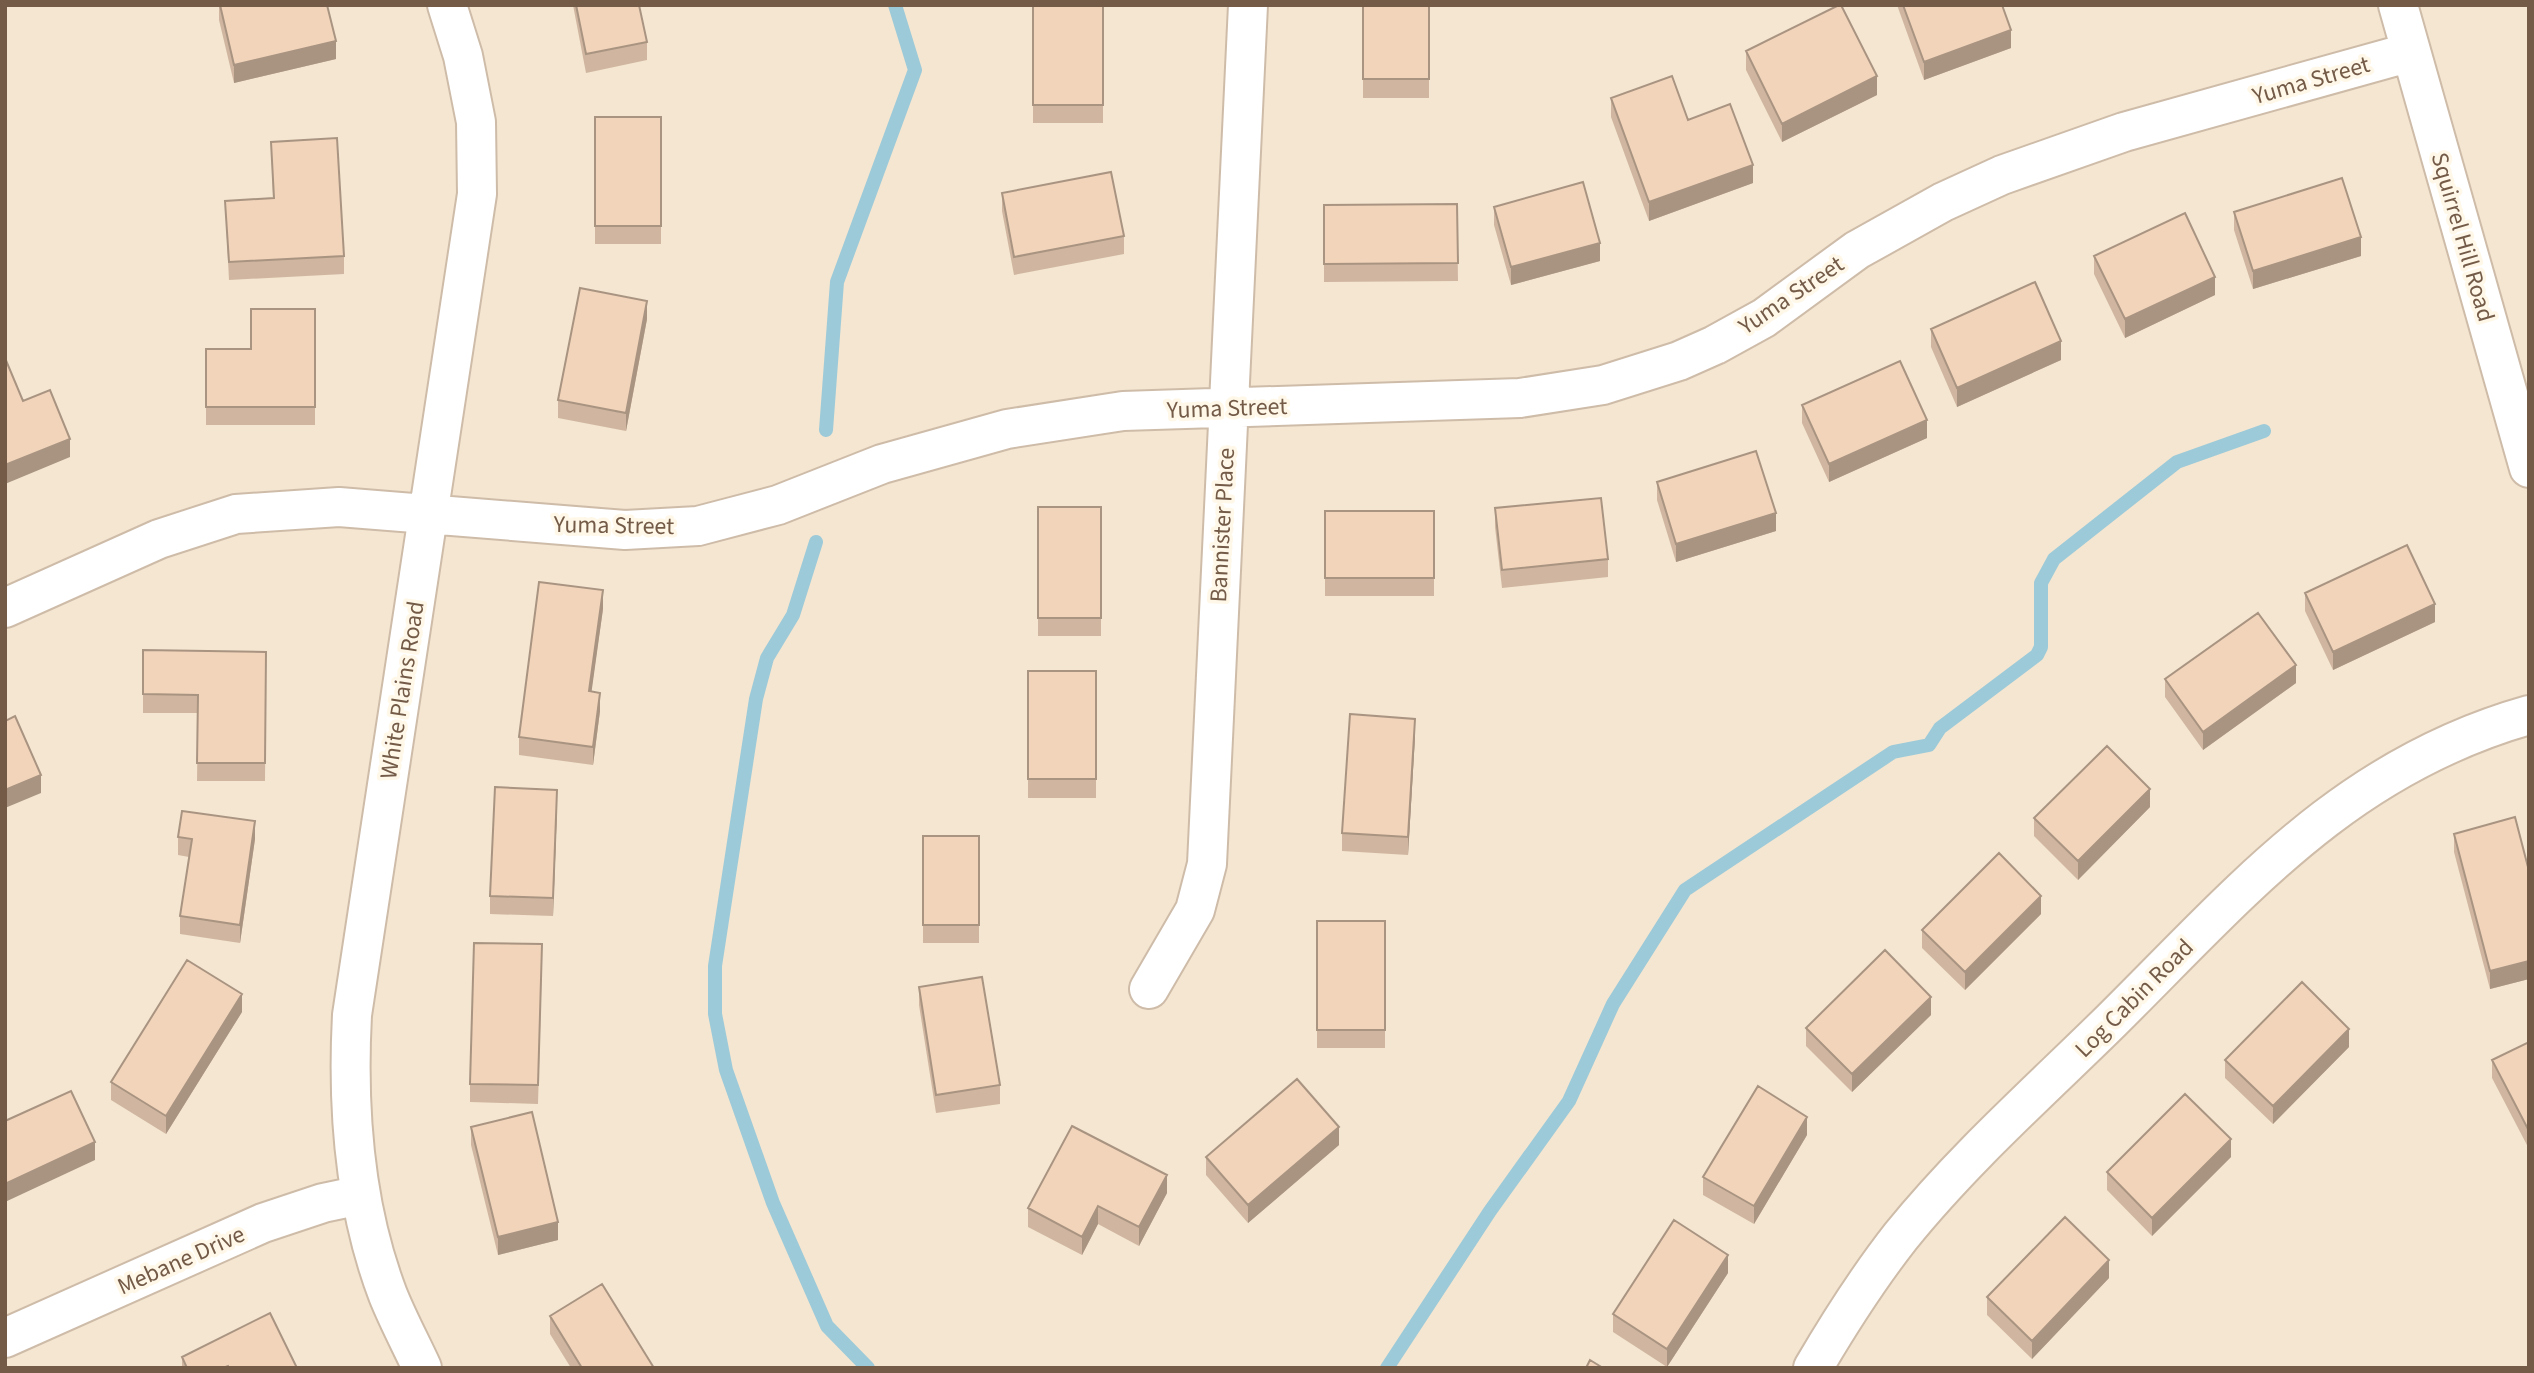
<svg xmlns="http://www.w3.org/2000/svg" width="2534" height="1373" font-family="'Source Sans 3',sans-serif">
<rect width="100%" height="100%" fill="#fcf4e2"/>
<path fill="#f4e6d1" d="M 5,5 L 2529,5 L 2529,1368 L 5,1368 Z"/>
<g fill="none" stroke-linecap="round" stroke-linejoin="round">
<path stroke="#9dcad8" stroke-width="14" d="M 826,430 L 837,282 L 915,70 L 895,5
M 816,542 L 793,615 L 767,658 L 756,699 L 715,966 L 715,1014 L 726,1070 L 773,1203 L 827,1326 L 868,1368
M 1387,1368 L 1490,1211 L 1569,1101 L 1613,1004 L 1685,890 L 1893,752 L 1929,745 L 1940,728 L 2037,655 L 2041,647 L 2041,583 L 2054,559 L 2177,462 L 2264,431"/>
<g stroke="#cebca9" stroke-width="42">
<path id="minor" d="M 2398,5 L 2529,468
M 5,608 L 159,539 L 236,514 L 339,507 L 625,530 L 698,526 L 778,505 L 882,464 L 1007,429 L 1123,411 L 1520,398 L 1603,385 L 1679,361 L 1715,345 L 1764,318 L 1857,250 L 1943,202 L 2002,175 L 2124,132 L 2411,52
M 1149,989 L 1195,910 L 1207,864 L 1248,5
M 5,1338 L 263,1223 L 323,1203 L 361,1195
M 422,1368 C 411,1344 398,1320 388,1295 C 354,1206 347,1109 352,1015 L 477,194 L 476,122 L 463,56 L 447,5
M 1813,1368 C 1840,1322 1868,1278 1901,1236 C 1964,1158 2041,1090 2112,1020 C 2242,891 2345,767 2529,715"/>
</g>
<use href="#minor" stroke="#fff" stroke-width="38"/>
</g>
<path fill="#d0b6a0" d="M 219,5 L 327,5 L 336,59 L 234,83 L 219,20 Z
M 573,5 L 639,5 L 647,42 L 647,60 L 586,73 Z
M 1033,5 L 1103,5 L 1103,123 L 1033,123 Z
M 1363,5 L 1429,5 L 1429,98 L 1363,98 Z
M 1897,5 L 2002,5 L 2011,48 L 1924,80 Z
M 1746,51 L 1877,95 L 1782,142 L 1746,70 Z
M 1611,98 L 1688,120 L 1753,183 L 1649,221 L 1611,117 Z
M 595,117 L 661,117 L 661,244 L 595,244 Z
M 271,142 L 344,256 L 344,274 L 229,280 L 225,201 L 273,198 Z
M 1002,193 L 1124,236 L 1124,254 L 1014,275 L 1002,211 Z
M 1457,204 L 1458,281 L 1324,282 L 1324,205 Z
M 1494,207 L 1600,261 L 1511,285 L 1494,225 Z
M 2234,212 L 2361,256 L 2253,289 L 2234,230 Z
M 2094,256 L 2215,295 L 2125,338 L 2094,274 Z
M 315,309 L 315,425 L 206,425 L 206,349 L 251,349 Z
M 647,319 L 626,431 L 558,418 L 558,400 Z
M 1931,329 L 2061,360 L 1957,407 L 1931,347 Z
M 1802,405 L 1927,438 L 1829,482 L 1802,423 Z
M 1657,482 L 1776,531 L 1676,562 L 1657,500 Z
M 1038,507 L 1101,507 L 1101,636 L 1038,636 Z
M 1495,508 L 1608,559 L 1608,577 L 1502,588 L 1495,527 Z
M 1325,511 L 1434,511 L 1434,596 L 1325,596 Z
M 2305,593 L 2435,622 L 2333,670 L 2305,611 Z
M 603,609 L 591,692 L 600,711 L 593,765 L 519,755 L 519,737 Z
M 143,650 L 266,652 L 265,781 L 197,781 L 198,713 L 143,713 Z
M 1028,671 L 1096,671 L 1096,798 L 1028,798 Z
M 2165,679 L 2296,683 L 2203,750 L 2165,697 Z
M 1415,737 L 1408,855 L 1342,851 L 1342,833 Z
M 2150,807 L 2078,880 L 2034,836 L 2034,818 Z
M 557,808 L 553,916 L 490,914 L 490,896 Z
M 2454,834 L 2529,871 L 2529,979 L 2490,989 L 2454,852 Z
M 923,836 L 979,836 L 979,943 L 923,943 Z
M 178,837 L 255,839 L 240,943 L 180,934 L 180,916 L 189,857 L 178,855 Z
M 2041,914 L 1965,990 L 1922,948 L 1922,930 Z
M 1317,921 L 1385,921 L 1385,1048 L 1317,1048 Z
M 542,962 L 538,1104 L 470,1102 L 470,1084 Z
M 919,987 L 1000,1085 L 1000,1104 L 936,1113 L 919,1005 Z
M 242,1012 L 166,1134 L 111,1100 L 111,1082 Z
M 1931,1015 L 1852,1092 L 1806,1046 L 1806,1028 Z
M 2529,1042 L 2529,1149 L 2492,1078 L 2492,1060 Z
M 2349,1047 L 2273,1124 L 2225,1078 L 2225,1060 Z
M 471,1127 L 558,1240 L 498,1255 L 471,1145 Z
M 1807,1135 L 1754,1224 L 1703,1195 L 1703,1177 Z
M 1339,1145 L 1248,1223 L 1206,1175 L 1206,1157 Z
M 2231,1157 L 2152,1236 L 2107,1190 L 2107,1172 Z
M 1167,1193 L 1139,1246 L 1098,1224 L 1082,1255 L 1028,1227 L 1028,1208 Z
M 1728,1273 L 1667,1367 L 1613,1332 L 1613,1314 Z
M 2109,1278 L 2032,1359 L 1987,1315 L 1987,1297 Z
M 550,1316 L 654,1368 L 571,1368 L 550,1334 Z
M 182,1357 L 297,1368 L 182,1368 Z"/>
<path fill="#a99482" d="M 2011,30 L 2011,48 L 1924,80 L 1924,62 Z
M 336,41 L 336,59 L 234,83 L 234,65 Z
M 1877,76 L 1877,95 L 1782,142 L 1782,124 Z
M 1753,165 L 1753,183 L 1649,221 L 1649,202 Z
M 2361,237 L 2361,256 L 2253,289 L 2253,271 Z
M 1600,243 L 1600,261 L 1511,285 L 1511,267 Z
M 2215,277 L 2215,295 L 2125,338 L 2125,319 Z
M 647,301 L 647,319 L 626,431 L 626,413 Z
M 2061,341 L 2061,360 L 1957,407 L 1957,388 Z
M 1927,420 L 1927,438 L 1829,482 L 1829,464 Z
M 70,439 L 70,457 L 5,484 L 5,465 Z
M 1776,513 L 1776,531 L 1676,562 L 1676,544 Z
M 603,590 L 603,609 L 589,710 L 589,691 Z
M 2435,604 L 2435,622 L 2333,670 L 2333,652 Z
M 2296,665 L 2296,683 L 2203,750 L 2203,732 Z
M 600,693 L 600,711 L 593,765 L 593,747 Z
M 1415,719 L 1415,737 L 1408,855 L 1408,837 Z
M 41,775 L 41,793 L 5,808 L 5,790 Z
M 2150,789 L 2150,807 L 2078,880 L 2078,861 Z
M 557,790 L 557,808 L 553,916 L 553,898 Z
M 255,821 L 255,839 L 240,943 L 240,925 Z
M 2041,896 L 2041,914 L 1965,990 L 1965,972 Z
M 2529,961 L 2529,979 L 2490,989 L 2490,971 Z
M 242,994 L 242,1012 L 166,1134 L 166,1116 Z
M 1931,997 L 1931,1015 L 1852,1092 L 1852,1074 Z
M 2349,1029 L 2349,1047 L 2273,1124 L 2273,1106 Z
M 1807,1117 L 1807,1135 L 1754,1224 L 1754,1206 Z
M 1339,1127 L 1339,1145 L 1248,1223 L 1248,1205 Z
M 2231,1139 L 2231,1157 L 2152,1236 L 2152,1218 Z
M 95,1142 L 95,1160 L 5,1202 L 5,1184 Z
M 1167,1175 L 1167,1193 L 1139,1246 L 1139,1227 Z
M 1098,1206 L 1098,1224 L 1082,1255 L 1082,1237 Z
M 558,1222 L 558,1240 L 498,1255 L 498,1237 Z
M 1728,1255 L 1728,1273 L 1667,1367 L 1667,1349 Z
M 2109,1260 L 2109,1278 L 2032,1359 L 2032,1341 Z"/>
<path fill="#f2d4ba" stroke="#a99482" stroke-width="2" d="M 220,5 L 327,5 L 336,41 L 234,65 Z
M 576,5 L 639,5 L 647,42 L 586,54 Z
M 1033,5 L 1103,5 L 1103,105 L 1033,105 Z
M 1363,5 L 1429,5 L 1429,79 L 1363,79 Z
M 1839,5 L 1841,5 L 1877,76 L 1782,124 L 1746,51 Z
M 1903,5 L 2002,5 L 2011,30 L 1924,62 Z
M 1672,76 L 1688,120 L 1730,104 L 1753,165 L 1649,202 L 1611,98 Z
M 595,117 L 661,117 L 661,226 L 595,226 Z
M 337,138 L 344,256 L 229,262 L 225,201 L 274,198 L 271,142 Z
M 1111,172 L 1124,236 L 1014,257 L 1002,193 Z
M 2342,178 L 2361,237 L 2253,271 L 2234,212 Z
M 1583,182 L 1600,243 L 1511,267 L 1494,207 Z
M 1457,204 L 1458,263 L 1324,264 L 1324,205 Z
M 2185,213 L 2215,277 L 2125,319 L 2094,256 Z
M 2035,282 L 2061,341 L 1957,388 L 1931,329 Z
M 580,288 L 647,301 L 626,413 L 558,400 Z
M 251,309 L 315,309 L 315,407 L 206,407 L 206,349 L 251,349 Z
M 5,358 L 23,401 L 50,390 L 70,439 L 5,465 Z
M 1900,361 L 1927,420 L 1829,464 L 1802,405 Z
M 1756,451 L 1776,513 L 1676,544 L 1657,482 Z
M 1601,498 L 1608,559 L 1502,570 L 1495,508 Z
M 1038,507 L 1101,507 L 1101,618 L 1038,618 Z
M 1325,511 L 1434,511 L 1434,578 L 1325,578 Z
M 2407,545 L 2435,604 L 2333,652 L 2305,593 Z
M 539,582 L 603,590 L 589,691 L 600,693 L 593,747 L 519,737 Z
M 2258,613 L 2296,665 L 2203,732 L 2165,679 Z
M 143,650 L 266,652 L 265,763 L 197,763 L 198,695 L 143,694 Z
M 1028,671 L 1096,671 L 1096,779 L 1028,779 Z
M 1350,714 L 1415,719 L 1408,837 L 1342,833 Z
M 15,716 L 41,775 L 5,790 L 5,721 Z
M 2107,746 L 2150,789 L 2078,861 L 2034,818 Z
M 495,787 L 557,790 L 553,898 L 490,896 Z
M 182,811 L 255,821 L 240,925 L 180,916 L 192,839 L 178,837 Z
M 2515,817 L 2529,871 L 2529,961 L 2490,971 L 2454,834 Z
M 923,836 L 979,836 L 979,925 L 923,925 Z
M 1999,853 L 2041,896 L 1965,972 L 1922,930 Z
M 1317,921 L 1385,921 L 1385,1030 L 1317,1030 Z
M 474,943 L 542,944 L 538,1085 L 470,1084 Z
M 1885,950 L 1931,997 L 1852,1074 L 1806,1028 Z
M 187,960 L 242,994 L 166,1116 L 111,1082 Z
M 982,977 L 1000,1085 L 936,1095 L 919,987 Z
M 2302,982 L 2349,1029 L 2273,1106 L 2225,1060 Z
M 2529,1042 L 2529,1131 L 2492,1060 Z
M 1297,1079 L 1339,1127 L 1248,1205 L 1206,1157 Z
M 1758,1086 L 1807,1117 L 1754,1206 L 1703,1177 Z
M 71,1091 L 95,1142 L 5,1184 L 5,1121 Z
M 2185,1094 L 2231,1139 L 2152,1218 L 2107,1172 Z
M 532,1112 L 558,1222 L 498,1237 L 471,1127 Z
M 1072,1126 L 1167,1175 L 1139,1227 L 1098,1206 L 1082,1237 L 1028,1208 Z
M 2065,1217 L 2109,1260 L 2032,1341 L 1987,1297 Z
M 1674,1220 L 1728,1255 L 1667,1349 L 1613,1314 Z
M 602,1284 L 654,1368 L 582,1368 L 550,1316 Z
M 270,1313 L 297,1368 L 229,1368 L 228,1366 L 223,1368 L 187,1368 L 182,1357 Z
M 1590,1360 L 1603,1368 L 1586,1368 Z"/>
<g text-anchor="middle" stroke-width="7" stroke-linejoin="round" paint-order="stroke">
<g font-size="24" fill="#745b48" stroke="#fff8e9">
<text transform="translate(2311 80) rotate(-16)" y="8">Yuma Street</text>
<text transform="translate(2463 237) rotate(74)" y="8">Squirrel Hill Road</text>
<text transform="translate(1791 295) rotate(-34)" y="8">Yuma Street</text>
<text transform="translate(1227 408) rotate(-2)" y="8">Yuma Street</text>
<text transform="translate(614 525) rotate(1)" y="8">Yuma Street</text>
<text transform="translate(1222 525) rotate(-87)" y="8">Bannister Place</text>
<text transform="translate(402 690) rotate(-81)" y="8">White Plains Road</text>
<text transform="translate(2134 998) rotate(-45)" y="8">Log Cabin Road</text>
<text transform="translate(181 1260) rotate(-24)" y="8">Mebane Drive</text>
</g>
</g>
<rect width="2534" height="1373" fill="none" stroke="#745b48" stroke-width="14"/>
</svg>
